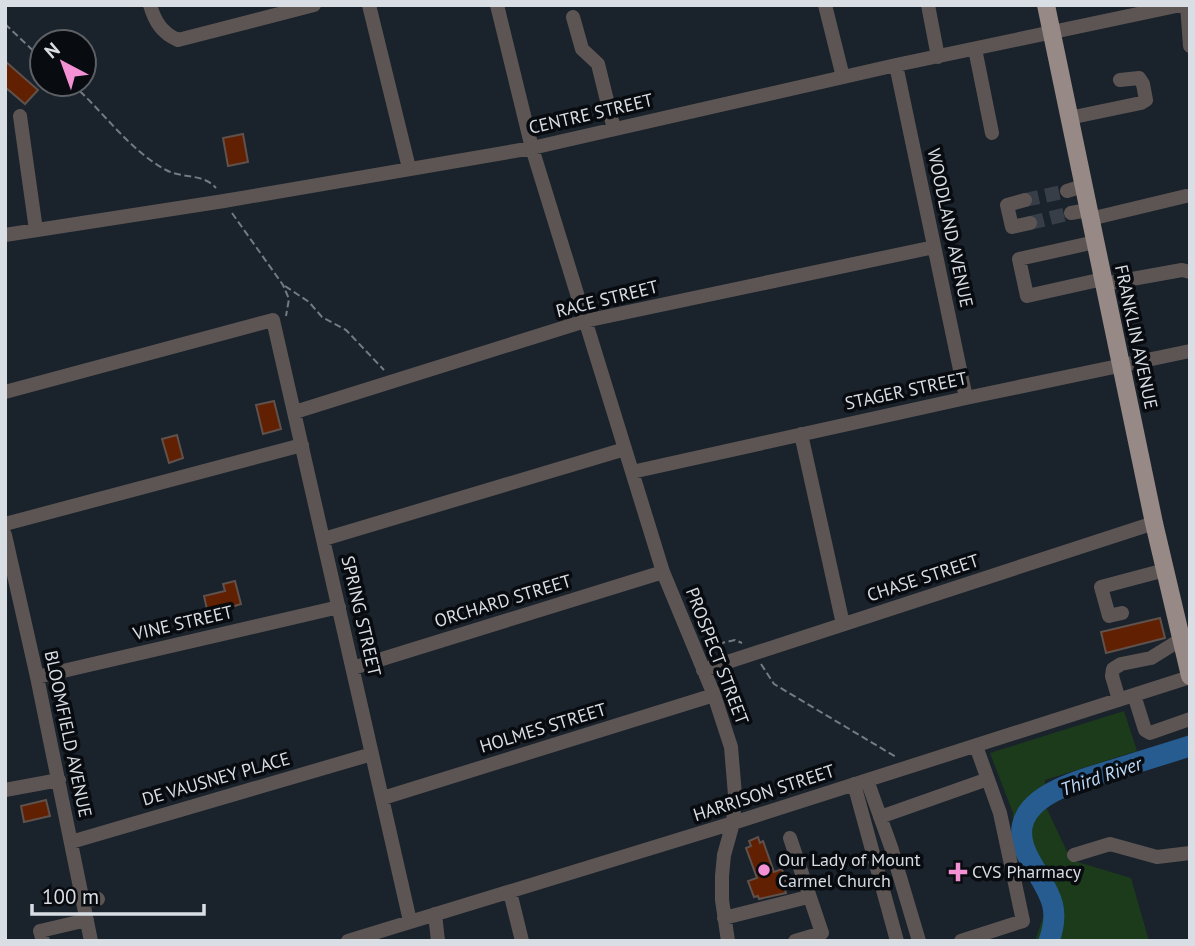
<svg xmlns="http://www.w3.org/2000/svg" width="1195" height="946" font-family="'PT Sans',sans-serif">
<rect width="100%" height="100%" fill="#1a222b"/>
<path fill="#1c3b1b" d="M 1124,711 L 1137,751 L 1045,780 L 1047,809 L 1071,860 L 1131,878 L 1149,941 L 1035,941 L 1047,906 L 1012,850 L 1013,813 L 990,753 Z"/>
<g fill="none" stroke-linecap="round" stroke-linejoin="round">
<path stroke="#265c90" stroke-width="21" d="M 1049,941 C 1062,905 1047,891 1031,862 C 995,801 1071,783 1113,770 C 1139,762 1164,754 1190,746"/>
</g>
<path fill="#612001" stroke="#5f514c" stroke-width="2" d="M 5,61 L 38,90 L 25,104 L 5,87 Z
M 243,134 L 248,162 L 228,166 L 223,138 Z
M 274,401 L 281,429 L 263,434 L 256,405 Z
M 177,435 L 183,458 L 169,463 L 162,439 Z
M 235,581 L 241,604 L 208,614 L 204,596 L 225,591 L 223,584 Z
M 1160,618 L 1165,638 L 1106,653 L 1101,632 Z
M 46,800 L 50,816 L 24,822 L 21,806 Z
M 758,837 L 760,843 L 763,841 L 774,872 L 782,869 L 787,886 L 784,887 L 786,893 L 759,899 L 758,896 L 754,897 L 748,881 L 757,878 L 746,848 L 751,846 L 749,841 Z"/>
<g fill="none" stroke-linecap="round" stroke-linejoin="round">
<path stroke="#373e47" stroke-width="14" stroke-dasharray="14 7" stroke-linecap="butt" d="M 1025,200 L 1067,191
M 1030,223 L 1071,213"/>
<path stroke="#737a81" stroke-width="2" stroke-dasharray="7 3.5" stroke-linecap="butt" d="M 5,24 L 42,59
M 72,84 C 103,111 129,150 166,170 C 183,179 203,173 216,188
M 232,213 L 283,285 L 289,299 L 286,316
M 285,286 L 309,302 L 322,317 L 346,330 L 384,370
M 708,646 L 735,640 L 742,643
M 761,664 L 774,684 L 896,757"/>
<path stroke="#5c5553" stroke-width="14" d="M 150,5 C 155,22 162,33 178,40 L 314,5
M 369,5 L 409,168
M 497,5 L 532,148 L 663,572 L 714,695 L 731,747 L 735,795 L 733,823 L 724,855 L 722,876 L 722,900 L 728,941
M 825,5 L 843,77
M 928,5 L 938,57
M 1187,5 L 1190,46
M 573,17 L 582,49 L 598,64 L 614,129
M 975,49 L 992,133
M 896,65 L 966,398
M 20,116 L 36,230
M 1069,118 L 1141,103 L 1146,100 L 1143,84 L 1139,78 L 1120,80
M 1067,191 L 1083,186
M 1025,200 L 1007,205 L 1012,227 L 1030,223
M 1071,213 L 1088,210
M 1090,219 L 1186,196
M 5,235 L 224,201 L 532,148 L 896,65 L 1181,5
M 1095,242 L 1019,259 L 1027,296 L 1103,279
M 1104,284 L 1182,270 L 1190,272
M 5,392 L 273,320 L 410,921
M 295,412 L 585,321 L 934,247
M 801,434 L 843,624
M 632,472 L 966,398 L 1190,351
M 5,524 L 302,445
M 5,535 L 37,677 L 91,941
M 324,539 L 625,449
M 1122,613 L 1109,616 L 1101,587 L 1165,570
M 353,668 L 663,572
M 703,670 L 1154,523
M 37,677 L 339,607
M 1134,695 L 1145,730 L 1150,733 L 1190,719
M 1119,700 L 1112,676 L 1113,669 L 1121,664 L 1151,658 L 1180,640
M 867,780 L 891,847 L 919,941
M 854,784 L 897,941
M 5,790 L 59,780
M 383,798 L 714,695
M 880,817 L 988,779
M 790,838 L 822,933 L 795,941
M 71,842 L 372,754
M 1074,855 L 1110,844 L 1157,857 L 1190,853
M 510,892 L 522,941
M 83,902 L 98,899
M 435,914 L 438,941
M 724,918 L 808,897
M 43,941 L 40,931 L 87,920
M 348,941 L 733,823 L 1190,677
M 961,941 L 1023,921 L 1000,813 L 976,746"/>
<path stroke="#978985" stroke-width="18" d="M 1046,5 L 1154,523 L 1190,676"/>
</g>
<g fill="#f491d4" stroke="#080b0f" stroke-width="2.5">
<circle cx="764" cy="870" r="7"/>
<path d="M954.5 861.5h7v7h7v7h-7v7h-7v-7h-7v-7h7z"/>
</g>
<g text-anchor="middle" stroke-width="7" stroke-linejoin="round" paint-order="stroke">
<g font-size="18" fill="#d9dee4" stroke="#080b0f">
<text transform="translate(591 114) rotate(-13)" y="6">CENTRE STREET</text>
<text transform="translate(950 228) rotate(78)" y="6">WOODLAND AVENUE</text>
<text transform="translate(607 299) rotate(-14)" y="6">RACE STREET</text>
<text transform="translate(1136 337) rotate(78)" y="6">FRANKLIN AVENUE</text>
<text transform="translate(906 391) rotate(-12)" y="6">STAGER STREET</text>
<text transform="translate(923 578) rotate(-18)" y="6">CHASE STREET</text>
<text transform="translate(503 601) rotate(-17)" y="6">ORCHARD STREET</text>
<text transform="translate(361 616) rotate(77)" y="6">SPRING STREET</text>
<text transform="translate(183 623) rotate(-13)" y="6">VINE STREET</text>
<text transform="translate(717 656) rotate(69)" y="6">PROSPECT STREET</text>
<text transform="translate(543 728) rotate(-17)" y="6">HOLMES STREET</text>
<text transform="translate(68 734) rotate(78)" y="6">BLOOMFIELD AVENUE</text>
<text transform="translate(216 779) rotate(-16)" y="6">DE VAUSNEY PLACE</text>
<text transform="translate(764 793) rotate(-18)" y="6">HARRISON STREET</text>
</g>
<g font-size="18" fill="#d9dee4" stroke="#080b0f" text-anchor="start">
<text x="778" y="866">Our Lady of Mount<tspan x="778" dy="21">Carmel Church</tspan></text>
<text x="972" y="878">CVS Pharmacy</text>
</g>
<g font-size="19" font-style="italic" fill="#c0dcfb" stroke="#080b0f">
<text transform="translate(1101 776) rotate(-19)" y="7">Third River</text>
</g>
</g>
<rect width="1195" height="946" fill="none" stroke="#d9dee4" stroke-width="14"/>
<g transform="translate(63 63) rotate(319)"><circle r="33" fill="#080b0f" stroke="#5c5f64" stroke-width="2"/>
<path d="M0-5L12 26L0 18L-12 26Z" fill="#f491d4"/>
<text y="-10" font-size="19" font-weight="bold" text-anchor="middle" fill="#d9dee4">N</text>
</g>
<path d="M32 904v10h172v-10" fill="none" stroke="#d9dee4" stroke-width="3.5"/>
<text x="42" y="904" font-size="21" fill="#d9dee4" stroke="#080b0f" stroke-width="5" paint-order="stroke">100 m</text>
</svg>
